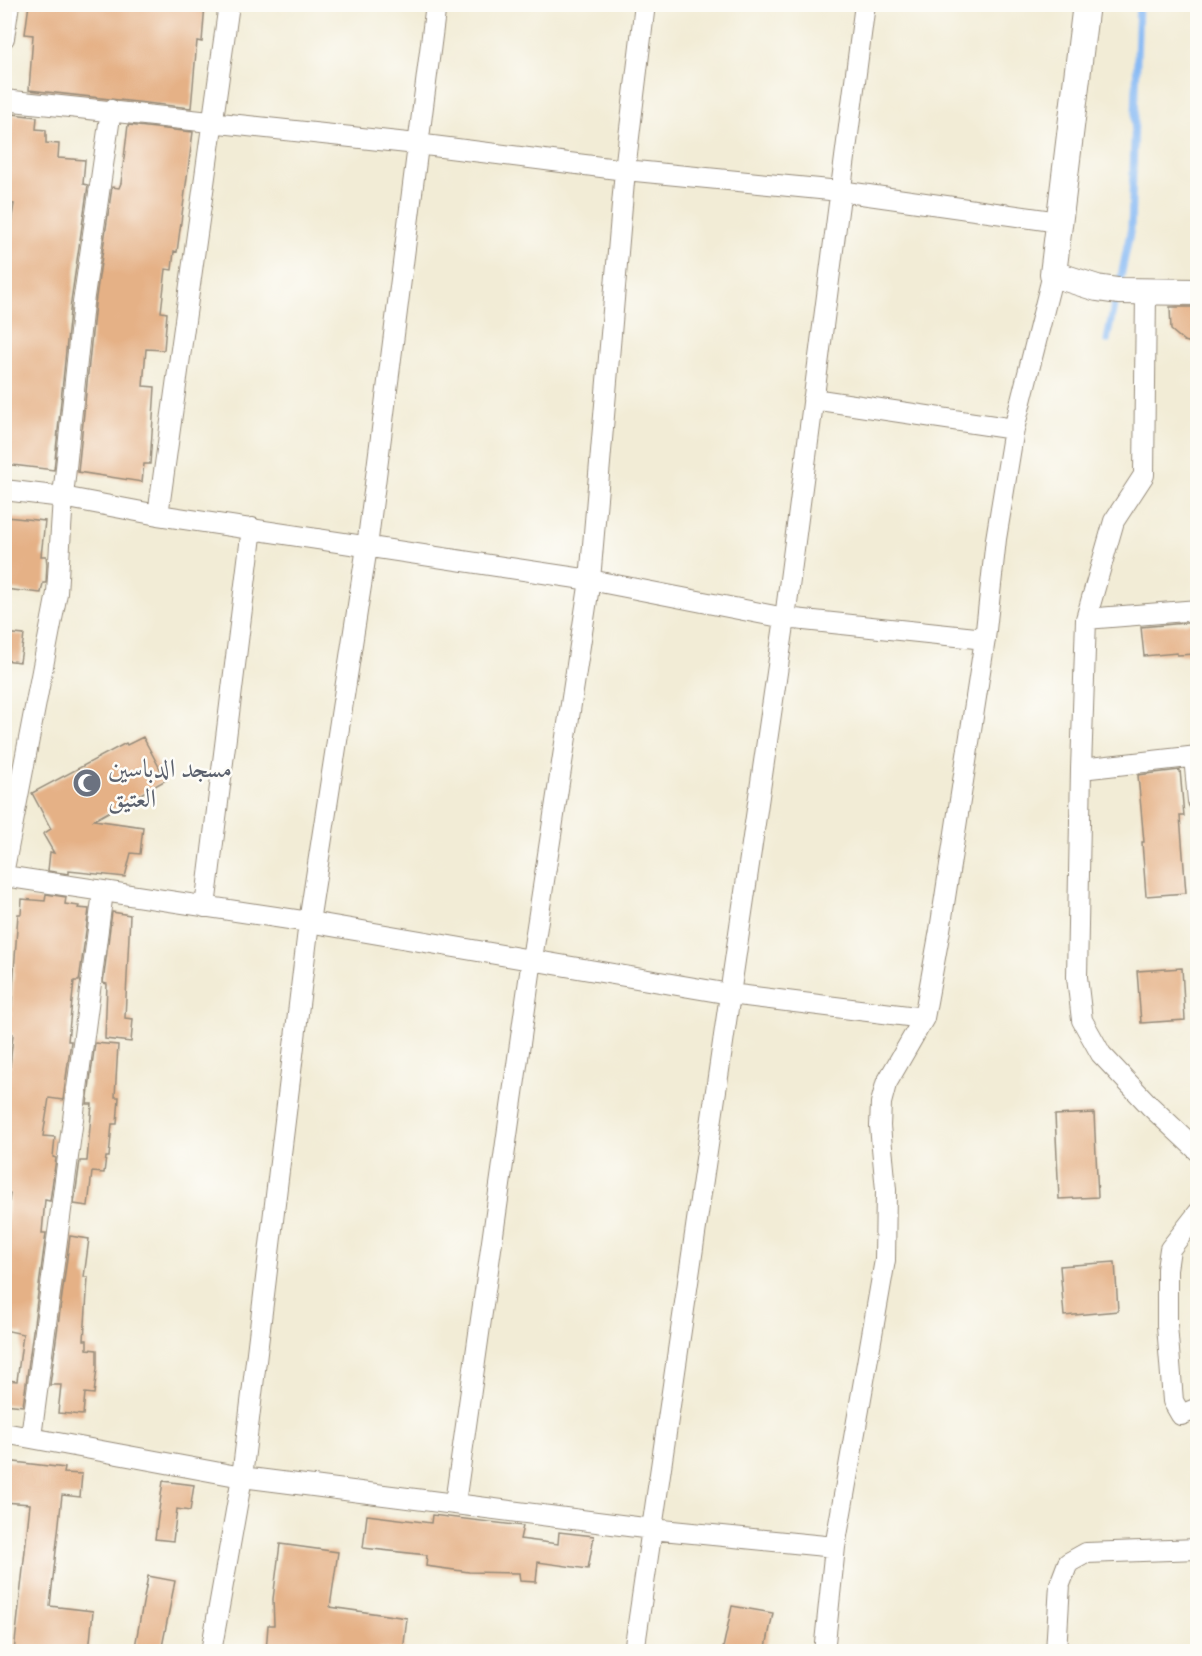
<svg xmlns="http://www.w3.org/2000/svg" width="1202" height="1656" font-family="'IM FELL DW Pica',Amiri,serif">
<rect width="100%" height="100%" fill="#fdfcf7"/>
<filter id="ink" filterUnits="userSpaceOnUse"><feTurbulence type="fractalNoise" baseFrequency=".0167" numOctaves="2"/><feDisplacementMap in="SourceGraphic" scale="12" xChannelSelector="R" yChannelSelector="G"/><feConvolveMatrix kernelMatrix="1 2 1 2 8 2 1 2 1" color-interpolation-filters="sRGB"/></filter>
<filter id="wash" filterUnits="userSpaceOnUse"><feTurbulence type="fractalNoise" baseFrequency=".008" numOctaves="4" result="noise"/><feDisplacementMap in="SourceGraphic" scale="24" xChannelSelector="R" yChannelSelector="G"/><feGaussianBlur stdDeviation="1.35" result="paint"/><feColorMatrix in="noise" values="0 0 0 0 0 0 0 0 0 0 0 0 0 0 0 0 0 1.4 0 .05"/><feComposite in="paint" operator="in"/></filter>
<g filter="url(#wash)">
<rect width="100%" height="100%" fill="#f2ecd6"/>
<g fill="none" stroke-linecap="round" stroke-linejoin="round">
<path stroke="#87baf4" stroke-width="7" d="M 1119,286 L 1131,228 L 1139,4
M 1107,340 L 1116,296"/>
</g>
<g id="blocks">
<path fill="#e5b186" d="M 29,4 L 95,4 L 132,7 L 132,4 L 205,4 L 202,42 L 197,41 L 191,108 L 29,90 L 33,35 L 25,34 Z
M 13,114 L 37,117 L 36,129 L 46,130 L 46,143 L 59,144 L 58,158 L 85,160 L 83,184 L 88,185 L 71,301 L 54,470 L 4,464 L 4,317 L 7,292 L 4,292 L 4,268 L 14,204 L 4,203 L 4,162 L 8,163 Z
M 128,125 L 193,132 L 177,252 L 174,251 L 172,270 L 166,269 L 161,312 L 167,313 L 164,350 L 146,349 L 143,386 L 155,387 L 150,464 L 144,464 L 142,482 L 78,472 L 95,304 L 112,187 L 119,188 L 121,183 Z
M 1170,307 L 1197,307 L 1197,344 L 1184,341 L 1171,330 Z
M 6,517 L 45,521 L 41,556 L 46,556 L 47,564 L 46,583 L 43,583 L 41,593 L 4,589 Z
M 1197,622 L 1197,654 L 1177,655 L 1177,653 L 1144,656 L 1141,627 Z
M 4,633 L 24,635 L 20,662 L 4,660 Z
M 143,737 L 166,780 L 94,820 L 143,827 L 140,854 L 131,853 L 125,877 L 69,871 L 69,874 L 48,871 L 50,852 L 54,853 L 43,834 L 51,829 L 32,793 L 126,743 L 127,745 Z
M 1180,770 L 1184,816 L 1180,816 L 1186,893 L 1146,896 L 1142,842 L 1144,842 L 1138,775 Z
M 46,894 L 66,897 L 65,904 L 79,906 L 78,908 L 89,909 L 79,981 L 74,981 L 68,1041 L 71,1041 L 63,1100 L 49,1098 L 43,1136 L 55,1137 L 53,1157 L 56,1158 L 50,1201 L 45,1200 L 42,1233 L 46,1233 L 23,1406 L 4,1404 L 4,1380 L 17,1381 L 23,1334 L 4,1330 L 4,1242 L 10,1193 L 4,1192 L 4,1067 L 10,1067 L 13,1034 L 6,1033 L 7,1015 L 11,1015 L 18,914 L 21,914 L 22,899 L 45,901 Z
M 112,912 L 130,915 L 125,1018 L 133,1019 L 131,1042 L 105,1039 L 107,984 L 103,983 Z
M 1182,968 L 1185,1020 L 1141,1023 L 1137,971 Z
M 95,1043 L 118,1045 L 115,1097 L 119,1097 L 117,1124 L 112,1124 L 109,1157 L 106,1157 L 104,1173 L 92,1172 L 88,1206 L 74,1204 L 80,1161 L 87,1161 L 92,1104 L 87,1104 Z
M 1094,1113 L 1098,1197 L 1059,1199 L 1055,1115 Z
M 70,1236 L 89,1239 L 84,1277 L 88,1277 L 84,1340 L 87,1340 L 87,1349 L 97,1350 L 97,1368 L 94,1394 L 85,1393 L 83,1415 L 58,1413 L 61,1385 L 50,1385 Z
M 1115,1262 L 1118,1311 L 1064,1316 L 1060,1266 Z
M 6,1461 L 65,1468 L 64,1473 L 82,1474 L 80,1497 L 62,1495 L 50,1606 L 93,1611 L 89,1652 L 14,1652 L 30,1504 L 4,1502 Z
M 163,1481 L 194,1485 L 190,1511 L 177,1509 L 173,1541 L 155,1539 Z
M 367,1515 L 431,1523 L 432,1515 L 523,1526 L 520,1539 L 558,1544 L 559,1532 L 594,1536 L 588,1569 L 538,1562 L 536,1582 L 520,1581 L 519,1573 L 469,1572 L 426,1566 L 427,1555 L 363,1548 Z
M 280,1544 L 338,1552 L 330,1607 L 407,1618 L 403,1652 L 380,1648 L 379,1652 L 266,1652 L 268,1625 L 274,1625 L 273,1599 Z
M 148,1576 L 175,1581 L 161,1652 L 134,1652 Z
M 732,1606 L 773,1613 L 765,1652 L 741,1652 L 723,1648 Z"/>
</g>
</g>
<g filter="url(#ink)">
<use href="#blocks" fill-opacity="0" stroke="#968b7a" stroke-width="1.5"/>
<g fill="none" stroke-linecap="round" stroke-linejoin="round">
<g stroke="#968b7a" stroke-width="22">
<path id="minor" d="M 4,38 L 9,4
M 4,100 L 417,144 L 625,170 L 840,191 L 1059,222
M 1146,292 L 1144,475 L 1114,521 L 1086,619 L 1081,769 L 1077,977 L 1082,1020 L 1101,1054 L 1150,1106 L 1198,1151
M 813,399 L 1014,429
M 4,490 L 63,497 L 158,515 L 590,580 L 785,618 L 985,639
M 158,515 L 229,4
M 1086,619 L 1198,610
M 1194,756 L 1198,801
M 1081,769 L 1198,756
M 4,869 L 57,593 L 63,497 L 83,303 L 111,110
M 4,876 L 309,922 L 730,994 L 924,1018
M 205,907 L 252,528
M 1198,1213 L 1170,1249 L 1167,1269 L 1167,1325 L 1173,1401 L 1181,1415 L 1198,1408
M 4,1433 L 242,1477 L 652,1529 L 835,1547
M 31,1437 L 103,892
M 455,1503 L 532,959 L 590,580 L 625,170 L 645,4
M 211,1652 L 242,1477 L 309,922 L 367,547 L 436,4
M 634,1652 L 785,618 L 865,4
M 824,1652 L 835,1547 L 885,1260 L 886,1190 L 880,1126 L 881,1103 L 886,1084 L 924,1018 L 940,930 L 985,639 L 996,539 L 1014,429 L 1053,274
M 1056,1652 L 1060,1584 L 1068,1563 L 1086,1553 L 1198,1549"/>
</g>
<g stroke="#968b7a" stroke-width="28">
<path id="tertiary" d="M 1086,4 L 1053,274 L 1097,288 L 1118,291 L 1198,292"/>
</g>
<use href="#minor" stroke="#fff" stroke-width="20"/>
<use href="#tertiary" stroke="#fff" stroke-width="26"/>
</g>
</g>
<defs>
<g id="mosque-disc" transform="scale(1.5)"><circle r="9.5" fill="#6b7280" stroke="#fdfcf7"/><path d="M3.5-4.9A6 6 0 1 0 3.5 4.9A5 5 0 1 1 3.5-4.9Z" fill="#fff"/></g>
</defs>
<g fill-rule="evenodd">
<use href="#mosque-disc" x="87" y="783"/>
</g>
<g text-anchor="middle" stroke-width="5" stroke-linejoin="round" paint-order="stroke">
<g font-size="26" fill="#5b616d" stroke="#fdfcf7" text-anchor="start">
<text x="108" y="777">مسجد الدباسين<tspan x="108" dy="30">العتيق</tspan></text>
</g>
</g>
<rect width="1202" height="1656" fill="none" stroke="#fdfcf7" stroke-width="24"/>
</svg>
